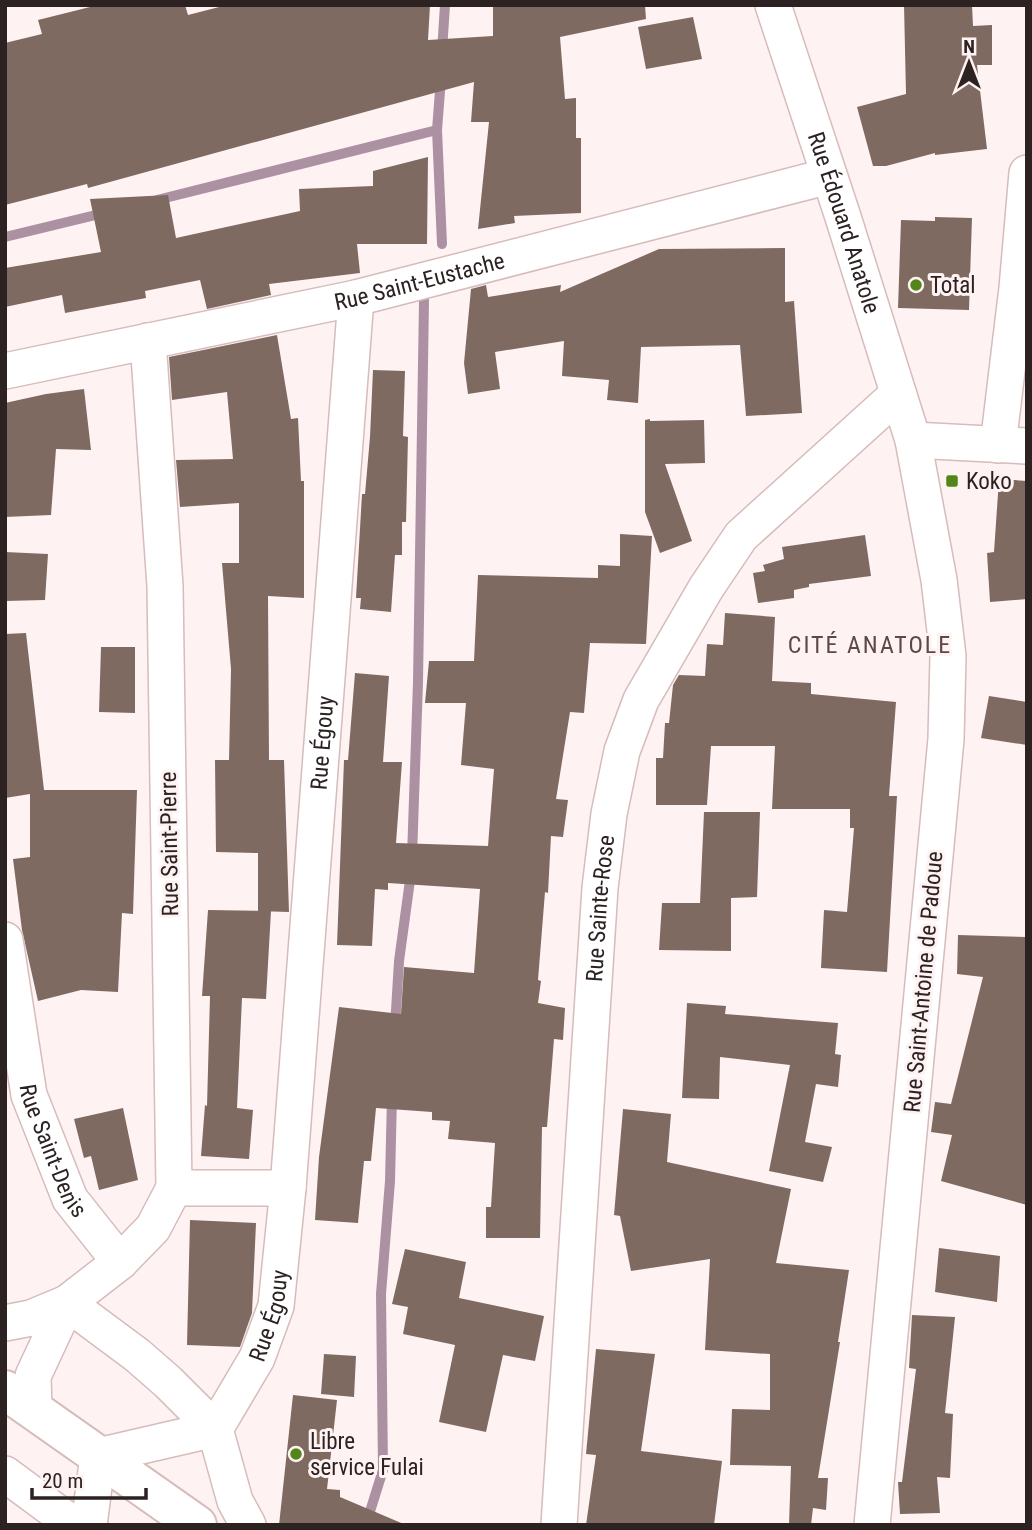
<svg xmlns="http://www.w3.org/2000/svg" width="1032" height="1530" font-family="'Roboto Condensed',sans-serif">
<rect width="100%" height="100%" fill="#fef3f2"/>
<g fill="none" stroke-linecap="round" stroke-linejoin="round">
<path stroke="#ac91a2" stroke-width="10" d="M 442,51 L 445,5
M 441,78 L 437,130 L 442,244
M 157,200 L 437,130
M 5,237 L 104,213
M 412,857 L 418,682 L 424,300
M 395,1027 L 399,961 L 411,873
M 367,1521 L 383,1470 L 381,1294 L 390,1181 L 392,1096"/>
</g>
<path fill="#7f6a62" d="M 98,5 L 185,5 L 188,15 L 227,5 L 430,5 L 428,40 L 493,36 L 493,5 L 645,5 L 646,19 L 560,37 L 565,99 L 576,98 L 576,138 L 581,138 L 581,213 L 514,216 L 515,223 L 478,229 L 489,122 L 471,122 L 474,82 L 88,188 L 87,184 L 5,205 L 5,43 L 42,34 L 38,20 Z
M 904,5 L 972,5 L 973,26 L 992,25 L 992,65 L 977,65 L 987,149 L 935,155 L 935,153 L 886,166 L 873,166 L 857,107 L 906,94 Z
M 693,17 L 702,59 L 646,69 L 638,27 Z
M 428,157 L 427,244 L 357,244 L 360,273 L 269,284 L 271,295 L 207,309 L 200,280 L 145,291 L 146,298 L 65,313 L 62,295 L 5,307 L 5,268 L 101,252 L 90,199 L 168,195 L 176,238 L 300,211 L 299,189 L 373,186 L 373,171 Z
M 935,217 L 972,218 L 969,310 L 898,308 L 901,220 L 935,221 Z
M 785,248 L 785,302 L 794,301 L 802,413 L 746,416 L 740,345 L 641,347 L 638,403 L 607,400 L 609,380 L 562,376 L 564,341 L 495,352 L 500,389 L 468,394 L 464,363 L 471,289 L 486,285 L 488,297 L 561,285 L 560,292 L 659,249 Z
M 277,335 L 291,419 L 298,418 L 301,481 L 304,481 L 304,598 L 268,596 L 269,760 L 284,760 L 289,912 L 258,911 L 258,853 L 216,852 L 215,760 L 229,760 L 231,669 L 222,563 L 239,563 L 239,503 L 180,507 L 176,460 L 233,459 L 227,392 L 172,400 L 169,357 Z
M 373,370 L 405,371 L 403,436 L 408,437 L 406,522 L 402,522 L 402,555 L 395,555 L 391,612 L 360,609 L 361,598 L 356,598 L 362,494 L 365,494 L 370,437 Z
M 84,389 L 91,450 L 56,449 L 51,515 L 5,517 L 5,403 L 46,394 Z
M 650,419 L 650,421 L 704,420 L 705,463 L 665,464 L 692,541 L 660,553 L 645,512 L 645,420 Z
M 999,479 L 1027,481 L 1027,599 L 990,602 L 987,553 L 994,552 Z
M 620,534 L 652,536 L 646,644 L 590,643 L 584,713 L 570,712 L 556,799 L 568,800 L 563,837 L 551,836 L 548,893 L 545,892 L 538,980 L 541,981 L 538,1003 L 565,1008 L 563,1040 L 554,1039 L 547,1127 L 542,1127 L 540,1238 L 486,1238 L 486,1207 L 491,1207 L 495,1143 L 448,1139 L 450,1121 L 432,1120 L 432,1112 L 376,1108 L 371,1161 L 364,1161 L 358,1223 L 315,1220 L 319,1157 L 339,1007 L 401,1014 L 404,967 L 474,973 L 480,889 L 388,883 L 388,890 L 375,889 L 372,946 L 337,945 L 344,760 L 348,760 L 355,673 L 389,676 L 383,762 L 402,762 L 396,843 L 488,846 L 494,769 L 461,765 L 466,703 L 425,703 L 429,661 L 474,661 L 478,575 L 598,578 L 598,565 L 620,566 Z
M 865,535 L 871,576 L 809,584 L 809,587 L 794,590 L 794,598 L 758,603 L 753,573 L 765,571 L 763,565 L 784,559 L 782,547 Z
M 5,552 L 48,554 L 45,600 L 5,601 Z
M 725,613 L 775,617 L 772,681 L 811,683 L 811,694 L 896,702 L 889,796 L 897,796 L 887,972 L 821,968 L 824,910 L 847,912 L 854,828 L 850,828 L 850,809 L 772,809 L 775,746 L 711,746 L 707,805 L 656,805 L 656,758 L 663,758 L 665,723 L 669,723 L 673,685 L 679,675 L 705,676 L 707,644 L 723,645 Z
M 26,633 L 44,790 L 137,790 L 133,914 L 122,913 L 118,992 L 81,990 L 38,1001 L 22,930 L 13,859 L 30,857 L 30,794 L 5,798 L 5,634 Z
M 101,647 L 135,647 L 135,713 L 99,712 Z
M 989,696 L 1027,702 L 1027,745 L 981,738 Z
M 704,812 L 760,812 L 757,897 L 731,898 L 731,951 L 659,950 L 662,903 L 700,903 Z
M 208,910 L 271,911 L 266,999 L 242,998 L 237,1108 L 253,1110 L 249,1159 L 201,1156 L 205,1105 L 207,1106 L 210,996 L 202,996 Z
M 958,935 L 1027,937 L 1027,1205 L 941,1181 L 952,1135 L 931,1132 L 935,1102 L 951,1104 L 983,977 L 957,974 Z
M 687,1003 L 726,1006 L 725,1014 L 838,1023 L 835,1054 L 841,1055 L 838,1087 L 816,1084 L 805,1142 L 832,1147 L 823,1182 L 769,1171 L 790,1065 L 720,1057 L 719,1099 L 682,1098 Z
M 123,1108 L 138,1180 L 99,1190 L 91,1156 L 84,1158 L 74,1119 Z
M 623,1109 L 671,1114 L 667,1162 L 791,1189 L 776,1263 L 849,1270 L 838,1342 L 840,1342 L 818,1478 L 828,1478 L 826,1510 L 813,1508 L 811,1525 L 789,1525 L 791,1466 L 730,1465 L 732,1409 L 770,1410 L 770,1354 L 705,1350 L 710,1259 L 631,1271 L 620,1216 L 614,1215 Z
M 190,1220 L 256,1223 L 252,1313 L 240,1347 L 187,1345 Z
M 939,1248 L 1000,1256 L 997,1302 L 935,1292 Z
M 405,1249 L 466,1262 L 459,1298 L 544,1316 L 535,1361 L 503,1355 L 486,1432 L 439,1422 L 455,1345 L 403,1334 L 408,1307 L 392,1304 Z
M 912,1315 L 955,1317 L 945,1413 L 953,1414 L 950,1478 L 937,1477 L 940,1513 L 900,1514 L 898,1482 L 902,1482 L 916,1369 L 909,1368 Z
M 596,1349 L 655,1354 L 641,1451 L 722,1461 L 714,1525 L 586,1525 L 596,1455 L 586,1454 Z
M 324,1354 L 356,1356 L 354,1397 L 321,1394 Z
M 293,1395 L 337,1400 L 327,1489 L 340,1490 L 340,1497 L 406,1525 L 279,1525 Z"/>
<g fill="none" stroke-linecap="round" stroke-linejoin="round">
<g stroke="#d6bcbb" stroke-width="38">
<g id="minor">
<path id="s1" d="M 773,5 L 843,217 L 913,440 L 939,580 L 948,656 L 946,739 L 872,1525"/>
<path id="s2" d="M 5,371 L 356,298 L 829,176"/>
<path d="M 913,440 L 1027,446"/>
<path d="M 998,445 L 1017,288 L 1027,173"/>
<path id="s3" d="M 5,940 L 29,1095 L 70,1199 L 120,1262"/>
<path d="M 174,1188 L 288,1188"/>
<path d="M 67,1303 L 137,1355 L 168,1382 L 215,1429"/>
<path d="M 5,1323 L 31,1318 L 67,1303 L 120,1262 L 153,1228 L 174,1188 L 165,586 L 148,341"/>
<path d="M 34,1410 L 33,1376 L 67,1303"/>
<path d="M 5,1474 L 74,1525"/>
<path d="M 89,1525 L 98,1456 L 215,1429"/>
<path id="s4" d="M 248,1525 L 235,1501 L 215,1429 L 257,1358 L 276,1306 L 288,1188 L 356,298"/>
<path id="s5" d="M 559,1525 L 600,888 L 609,814 L 622,751 L 641,700 L 706,588 L 741,536 L 898,394"/>
</g>
</g>
<g stroke="#d6bcbb" stroke-width="42">
<path id="tertiary" d="M 5,1390 L 197,1525"/>
</g>
<use href="#minor" stroke="#fff" stroke-width="35"/>
<use href="#tertiary" stroke="#fff" stroke-width="38"/>
</g>
<g fill="#53851b" stroke="#fef3f2" stroke-width="2.5">
<circle cx="916" cy="285" r="7"/>
<rect x="945" y="474" width="14" height="14" rx="3.5"/>
<circle cx="296" cy="1454" r="7"/>
</g>
<g text-anchor="middle" stroke-width="6" stroke-linejoin="round" paint-order="stroke">
<g font-size="23" fill="#2c2222" stroke="#fef3f2">
<text dy="8" stroke="none"><textPath href="#s1" startOffset="229">Rue Édouard Anatole</textPath></text>
<text dy="8" stroke="none"><textPath href="#s2" startOffset="424">Rue Saint-Eustache</textPath></text>
<text dy="8" stroke="none"><textPath href="#s4" startOffset="805">Rue Égouy</textPath></text>
<text transform="translate(169 844) rotate(-91)" y="8">Rue Saint-Pierre</text>
<text dy="8" stroke="none"><textPath href="#s5" startOffset="618">Rue Sainte-Rose</textPath></text>
<text transform="translate(923 982) rotate(-85)" y="8">Rue Saint-Antoine de Padoue</text>
<text dy="8" stroke="none"><textPath href="#s3" startOffset="217">Rue Saint-Denis</textPath></text>
<text dy="8" stroke="none"><textPath href="#s4" startOffset="229">Rue Égouy</textPath></text>
</g>
<g font-size="23" fill="#2c2222" stroke="#fef3f2" text-anchor="start">
<text x="930" y="293">Total</text>
<text x="966" y="489">Koko</text>
<text x="310" y="1449">Libre<tspan x="310" dy="26">service Fulai</tspan></text>
</g>
<g font-size="24" letter-spacing="2" fill="#5e4847" stroke="#fef3f2">
<text x="870" y="653">CITÉ ANATOLE</text>
</g>
</g>
<rect width="1032" height="1530" fill="none" stroke="#2c2222" stroke-width="14"/>
<g transform="translate(969 63)" stroke="#fef3f2" stroke-width="5" paint-order="stroke">
<path d="M0-5L12 26L0 18L-12 26Z" fill="#2c2222"/>
<text y="-10" font-size="19" font-weight="bold" text-anchor="middle" fill="#2c2222">N</text>
</g>
<path d="M32 1488v10h114v-10" fill="none" stroke="#2c2222" stroke-width="3.5"/>
<text x="42" y="1488" font-size="21" fill="#2c2222" stroke="#fef3f2" stroke-width="5" paint-order="stroke">20 m</text>
</svg>
